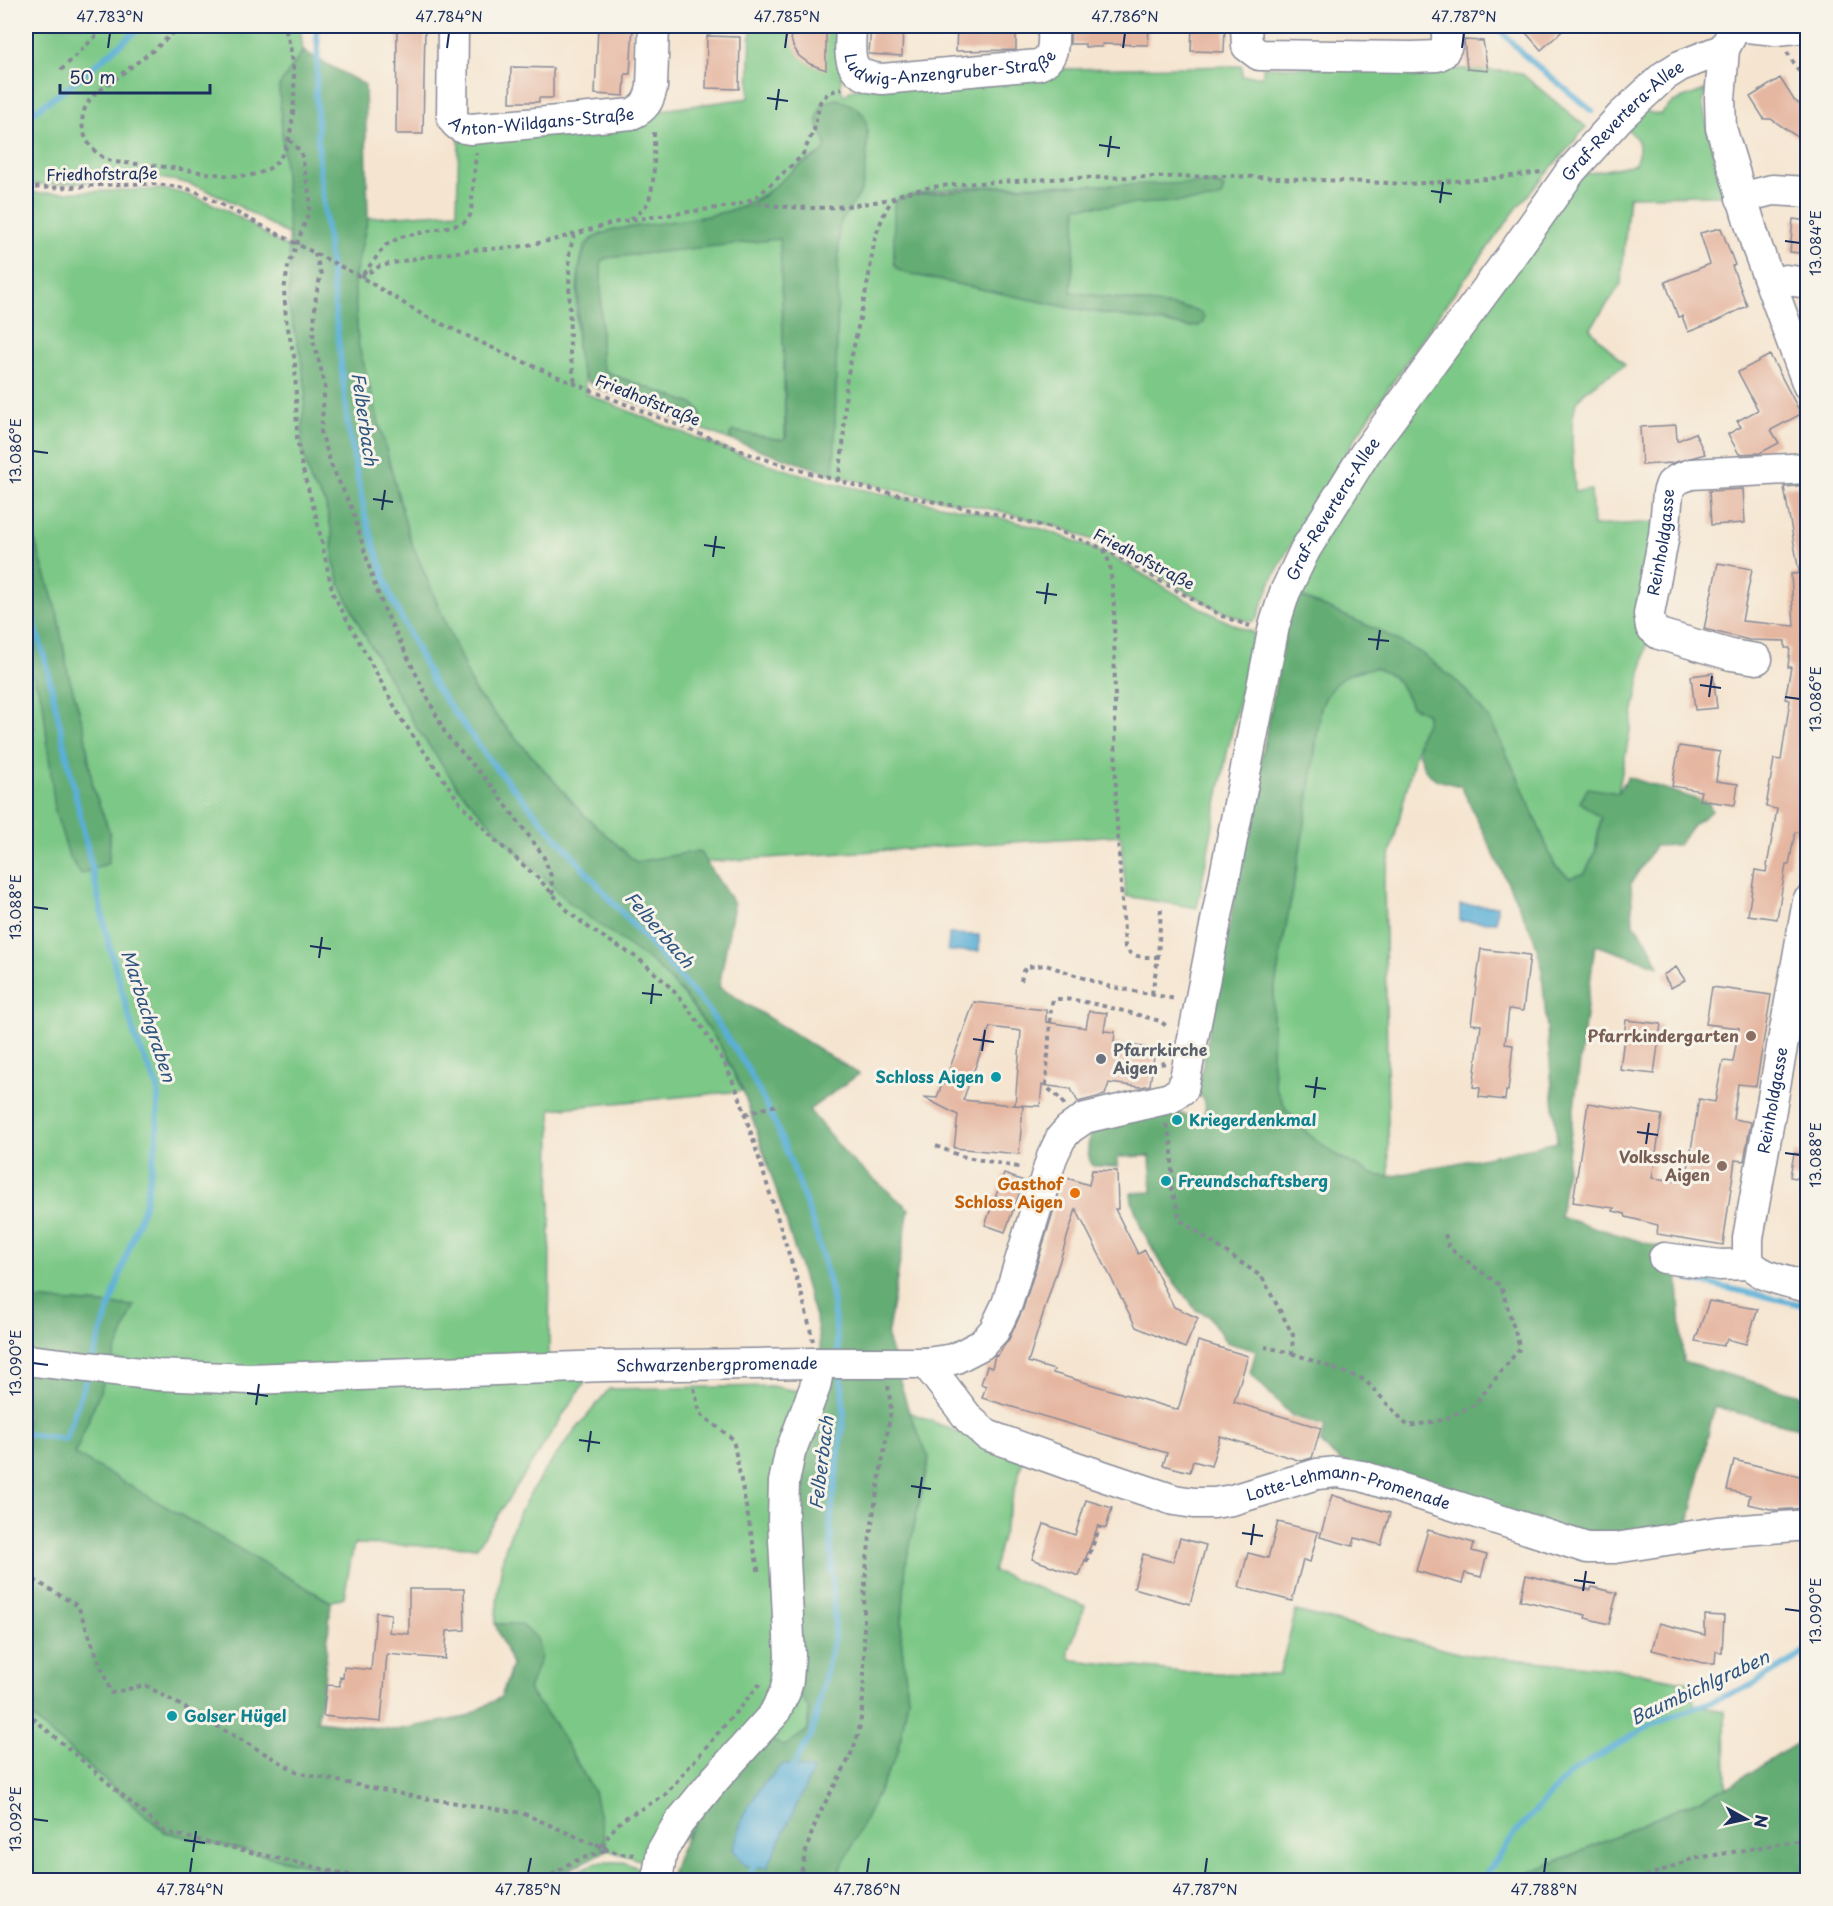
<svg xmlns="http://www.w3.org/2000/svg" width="1833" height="1906" font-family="'Playpen Sans',sans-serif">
<rect width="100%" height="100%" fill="#f7f3e8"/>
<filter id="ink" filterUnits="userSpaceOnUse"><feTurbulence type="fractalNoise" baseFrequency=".0167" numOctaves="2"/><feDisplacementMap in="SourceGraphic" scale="12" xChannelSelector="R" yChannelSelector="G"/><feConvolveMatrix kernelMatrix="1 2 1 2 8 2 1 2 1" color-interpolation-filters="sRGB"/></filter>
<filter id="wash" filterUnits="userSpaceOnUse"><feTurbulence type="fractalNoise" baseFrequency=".008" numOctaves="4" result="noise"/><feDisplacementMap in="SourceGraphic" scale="24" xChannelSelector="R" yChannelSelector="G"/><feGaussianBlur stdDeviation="1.35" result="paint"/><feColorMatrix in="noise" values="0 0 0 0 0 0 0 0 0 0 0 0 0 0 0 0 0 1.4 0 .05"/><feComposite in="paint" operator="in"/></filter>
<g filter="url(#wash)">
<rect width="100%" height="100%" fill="#f5e5d0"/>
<path fill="#7bc886" stroke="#4b7c72" stroke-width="1.5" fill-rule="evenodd" d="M 26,26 L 300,26 L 303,51 L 279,87 L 289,235 C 250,214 209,183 164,179 C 118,175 71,187 26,184 Z
M 751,26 L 843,26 L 841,88 L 844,96 L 851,90 L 858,88 L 1021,78 L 1061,69 L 1242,66 L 1242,76 L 1263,76 L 1263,67 L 1467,69 L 1516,72 L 1522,74 L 1586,127 L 1517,208 L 1442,310 L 1357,435 L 1287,551 L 1271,582 L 1257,618 L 1251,622 L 1241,619 L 1215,608 L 1110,547 L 1065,529 L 1000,511 L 899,491 L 834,475 L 839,227 L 843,215 L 859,195 L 863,182 L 868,132 L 858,109 L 837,99 L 825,139 L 826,148 L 823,153 L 806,161 L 771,190 L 751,202 L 724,213 L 601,234 C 595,237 589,240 586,245 C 575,263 575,331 578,353 C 580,368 587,379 585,393 C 665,426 745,460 829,482 C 899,499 972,508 1042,529 C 1068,538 1097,549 1121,562 C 1166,586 1206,615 1254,633 L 1227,753 L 1197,908 L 1126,896 L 1121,835 L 705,862 L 699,851 L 636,862 L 584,815 L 475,692 L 409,537 L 358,343 L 354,279 L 368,218 L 457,212 L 459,138 L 749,98 ZM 1068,185 L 1214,200 L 1077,206 L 1071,292 L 1192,309 L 1200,312 L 1204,317 L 1198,326 L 1189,327 L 1071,308 L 905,273 L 896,200 C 945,183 1016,186 1068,185 Z
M 1705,90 L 1703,106 L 1722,195 L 1629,196 L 1621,284 L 1590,329 L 1625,365 C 1610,375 1586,386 1577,402 C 1568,420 1574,469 1575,491 L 1591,490 L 1593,526 L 1656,522 L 1636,627 L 1649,633 L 1618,793 L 1605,792 L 1595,853 L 1585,873 L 1570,878 L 1555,866 L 1519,780 L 1490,720 L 1460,684 L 1293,593 L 1334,517 L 1580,175 L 1635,164 C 1642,146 1641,140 1625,127 L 1643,107 L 1648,112 L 1660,115 L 1673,102 Z
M 161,189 C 190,193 219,205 245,221 C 260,230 273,241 289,248 L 290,280 L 288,305 L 300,352 L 306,391 L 303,417 L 311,483 L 325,502 L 332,533 L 333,558 L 340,584 L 362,630 L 416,727 L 572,905 L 652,962 L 685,996 L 720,1045 L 742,1091 L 551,1109 L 549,1363 L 272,1373 L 112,1360 L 134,1306 L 26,1299 L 26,733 L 35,728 L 26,697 L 26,649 L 29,666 L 43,701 L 48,750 L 69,856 L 80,873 L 109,863 L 110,833 L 93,788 L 84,728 L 68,673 L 57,612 L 26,513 L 26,192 L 45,193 Z
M 775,238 L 780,239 L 782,244 L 785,440 L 730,434 L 731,440 L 686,423 L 696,422 L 604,370 L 601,360 L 601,261 L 606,258 Z
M 1375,668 C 1398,676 1401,684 1411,706 L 1427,713 L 1427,723 L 1420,735 L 1384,880 L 1389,1177 L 1374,1175 L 1339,1157 L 1308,1134 L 1286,1109 L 1275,1086 L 1272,1053 L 1274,991 L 1306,817 L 1321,707 C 1332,680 1346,671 1375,668 Z
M 588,1377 L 477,1547 L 354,1544 L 344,1597 L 331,1602 L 74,1454 L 105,1378 Z
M 771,1386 L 820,1395 L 808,1730 L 785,1746 L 668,1851 L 639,1860 L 607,1850 L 594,1792 L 554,1723 L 528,1690 L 541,1657 L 520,1624 L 495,1624 C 498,1600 499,1569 506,1546 C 525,1486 570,1438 609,1389 Z
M 909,1412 L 1023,1459 L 993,1571 L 1085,1606 L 1069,1650 L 1069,1657 L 1073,1660 L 1182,1672 L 1279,1675 L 1296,1611 L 1462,1654 L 1617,1669 L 1694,1683 L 1694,1706 L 1725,1711 L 1726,1788 L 1513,1880 L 835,1880 L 898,1752 L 908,1698 L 901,1638 L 906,1563 L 929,1458 Z
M 26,1712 L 165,1832 L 370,1880 L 26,1880 Z
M 599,1862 L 623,1862 L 670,1880 L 555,1880 Z"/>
<path fill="#64ac73" stroke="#406e68" stroke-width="1.5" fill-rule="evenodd" d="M 303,51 L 365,85 L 368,218 L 354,279 L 358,343 L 409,537 L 475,692 L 584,815 L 636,862 L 699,851 L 734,904 L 719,987 L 859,1074 L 809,1110 L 849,1158 L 909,1209 L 887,1337 L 909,1412 L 929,1458 L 906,1563 L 901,1638 L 908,1698 L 898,1752 L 835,1880 L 670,1880 C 683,1823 729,1781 766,1738 L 785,1746 L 808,1730 L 809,1709 L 798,1692 L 789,1482 L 824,1367 L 816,1320 L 783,1211 L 744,1093 L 720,1045 L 685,996 L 652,962 L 572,905 L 505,840 L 459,789 L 416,727 L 362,630 L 340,584 L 333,558 L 332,533 L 325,502 L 311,483 L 302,448 L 303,417 L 306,391 L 300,352 L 288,305 L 290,280 L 289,235 L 279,86 Z
M 837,99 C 847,103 858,106 864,116 C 871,130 866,182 859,195 C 852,207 844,213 839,227 L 834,475 L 731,440 L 730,434 L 733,431 L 782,440 L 786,437 L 780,239 L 606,258 L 601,261 L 601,360 L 604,370 L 613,375 L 693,404 L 699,409 L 701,416 L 696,422 L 686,422 L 595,387 L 587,381 L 581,370 L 577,349 L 579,270 L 585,246 L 592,239 L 611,230 L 703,217 L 737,209 L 763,196 L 797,167 L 823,153 L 826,144 C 825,140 823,138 822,135 C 813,119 818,101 837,99 Z
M 1214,183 L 1224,188 L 1221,197 L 1214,200 L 1077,207 L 1071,292 L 1192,309 L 1200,312 L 1204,317 L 1203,323 L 1198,326 L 1189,327 L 1071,308 L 905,273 L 897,269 L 894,263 L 894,204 L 896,200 L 908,196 L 986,187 Z
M 26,513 L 57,612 L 68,673 L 84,728 L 93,788 L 110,833 L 109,863 L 81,874 L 69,856 L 55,811 L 43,701 L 29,666 L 26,648 Z
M 1293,593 L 1380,631 L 1421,653 L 1460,684 L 1490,720 L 1519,780 L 1555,866 L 1570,878 L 1585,873 L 1595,853 L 1601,818 L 1580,802 L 1588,788 L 1618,793 L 1628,777 L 1709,803 L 1712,811 L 1693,825 L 1678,845 L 1655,846 L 1631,883 L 1633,923 L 1647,941 L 1659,966 L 1595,945 L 1560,1217 L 1676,1252 L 1683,1362 L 1807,1397 L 1807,1430 L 1714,1407 L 1688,1528 L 1588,1539 L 1340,1461 L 1320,1443 L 1325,1426 L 1292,1416 L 1250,1373 L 1256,1351 L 1226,1342 L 1209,1316 L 1196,1310 L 1167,1273 L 1142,1230 L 1132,1201 L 1131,1193 L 1152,1192 L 1150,1156 L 1118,1157 L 1118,1167 L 1093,1166 C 1085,1154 1088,1143 1092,1130 L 1171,1112 L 1196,1117 L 1203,1116 C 1208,1105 1205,1101 1197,1093 ZM 1375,668 C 1398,676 1401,684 1411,706 L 1427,714 C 1427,727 1423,725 1420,735 C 1415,750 1421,769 1434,778 C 1440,782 1452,784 1461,786 L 1534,938 L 1541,963 L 1557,1142 L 1389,1177 L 1374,1175 L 1339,1157 L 1308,1134 L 1286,1109 L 1275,1086 L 1272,1053 L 1274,991 L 1306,817 L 1321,707 C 1333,680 1346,671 1375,668 Z
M 26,1299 L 134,1306 L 75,1454 L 331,1602 L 324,1681 L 317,1721 L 396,1730 L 466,1717 L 501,1697 L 512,1665 L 495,1624 L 520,1624 L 537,1638 L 541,1657 L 528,1690 L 554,1723 L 594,1792 L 607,1850 L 550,1880 L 370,1880 L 165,1832 L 26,1712 Z
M 1807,1737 L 1807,1880 L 1513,1880 L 1726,1788 Z"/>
<path fill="#5aafd6" stroke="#3a6f9a" stroke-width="1.5" d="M 1460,905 L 1497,906 L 1496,922 L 1460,921 Z
M 949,934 L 979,935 L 979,951 L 948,951 Z
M 783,1764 L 813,1770 L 767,1868 L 744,1865 L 733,1849 L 744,1813 L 762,1786 Z"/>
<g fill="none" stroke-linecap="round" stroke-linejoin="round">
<path stroke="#5aafd6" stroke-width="6" d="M 316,26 L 318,47 L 316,92 L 319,162 L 348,427 L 365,516 L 391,597 L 435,686 L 491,762 L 609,898 L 707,1008 L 747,1067 L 776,1125 L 798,1180 L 817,1236 L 831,1290 L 839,1355
M 1496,26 L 1524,55 L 1592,111
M 26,117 L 70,86 L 142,26
M 26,594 L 46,663 L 109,945 L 135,1038 L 158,1088 L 157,1138 L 145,1203 L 126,1257 L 93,1358
M 1687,1279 L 1808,1306
M 26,1434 L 66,1439 L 87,1376
M 790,1771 L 812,1734 L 835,1633 L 830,1522 L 844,1414 L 841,1371
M 750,1880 L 754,1861
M 1482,1880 L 1518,1830 L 1571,1772 L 1651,1725 L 1750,1686 L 1808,1651"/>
</g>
<g id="blocks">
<path fill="#e5b6a0" d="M 397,26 L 425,26 L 423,134 L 396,134 Z
M 598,26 L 633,26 L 630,74 L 625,74 L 624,96 L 595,94 Z
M 784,26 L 826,26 L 826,70 L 810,64 L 799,56 L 793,46 L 790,34 Z
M 871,26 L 903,26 L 902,56 L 869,54 Z
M 957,26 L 1016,26 L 1016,50 L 956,51 Z
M 1070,26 L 1149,27 L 1148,45 L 1102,44 L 1102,47 L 1085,47 L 1085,44 L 1070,44 Z
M 1192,26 L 1225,26 L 1224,52 L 1191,51 Z
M 1520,26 L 1568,26 L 1541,50 Z
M 707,36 L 740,37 L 739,89 L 706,88 Z
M 1464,40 L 1483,41 L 1488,71 L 1467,69 Z
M 511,67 L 553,68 L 553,98 L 539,98 L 539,102 L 510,102 Z
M 1780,78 L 1794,100 L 1808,110 L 1808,144 L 1771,119 L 1764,119 L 1750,97 Z
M 1793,219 L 1808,221 L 1808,254 L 1790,252 Z
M 1721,228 L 1735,265 L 1732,266 L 1747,306 L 1717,321 L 1688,332 L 1682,316 L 1678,317 L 1665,282 L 1710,264 L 1700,233 Z
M 1770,355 L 1801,414 L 1771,430 L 1779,443 L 1760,453 L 1739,454 L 1728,434 L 1741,427 L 1737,421 L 1758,410 L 1738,372 Z
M 1676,425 L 1677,441 L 1695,433 L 1705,454 L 1672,463 L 1642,465 L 1640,427 Z
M 1808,485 L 1808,571 L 1799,572 L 1784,487 Z
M 1743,489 L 1745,523 L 1711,525 L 1709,491 Z
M 1718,563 L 1752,569 L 1742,621 L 1794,626 L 1791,574 L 1808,573 L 1808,797 L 1802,833 L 1795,832 L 1789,865 L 1786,865 L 1777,919 L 1748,915 L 1755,870 L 1766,872 L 1777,809 L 1766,807 L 1774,759 L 1781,760 L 1790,700 L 1785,699 L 1791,667 L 1788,667 L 1790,648 L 1785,648 L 1785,641 L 1749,640 L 1704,629 Z
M 1713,673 L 1717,708 L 1695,710 L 1691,676 Z
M 1679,746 L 1720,752 L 1716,781 L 1738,784 L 1735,805 L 1699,800 L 1701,791 L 1672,786 Z
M 1481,949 L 1530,955 L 1523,1011 L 1509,1009 L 1505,1044 L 1513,1045 L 1508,1091 L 1506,1091 L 1505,1100 L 1479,1097 L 1480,1088 L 1473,1087 L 1481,1025 L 1471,1024 Z
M 1676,967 L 1685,980 L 1671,988 L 1663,975 Z
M 1712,987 L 1771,995 L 1756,1086 L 1738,1084 L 1733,1119 L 1751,1122 L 1744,1161 L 1735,1160 L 1723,1245 L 1657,1234 L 1658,1225 L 1626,1217 L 1625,1214 L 1613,1211 L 1614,1208 L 1573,1202 L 1588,1103 L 1662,1115 L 1652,1178 L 1686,1182 L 1699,1099 L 1715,1102 L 1723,1061 L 1733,1062 L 1739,1028 L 1706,1024 Z
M 974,1002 L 1046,1010 L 1046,1022 L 1086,1028 L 1089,1011 L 1107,1013 L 1104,1031 L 1115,1032 L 1114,1043 L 1155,1049 L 1150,1085 L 1141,1087 L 1109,1083 L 1105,1095 L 1078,1102 L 1071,1089 L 1042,1085 L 1040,1106 L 1015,1105 L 1021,1031 L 990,1027 L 963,1100 L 1023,1106 L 1019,1154 L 954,1148 L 958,1115 L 923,1097 L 937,1098 L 942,1083 L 944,1084 Z
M 1626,1020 L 1661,1024 L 1654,1074 L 1620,1070 Z
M 1794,1153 L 1808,1155 L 1808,1180 L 1790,1177 Z
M 1092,1170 L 1117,1171 L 1118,1209 L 1115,1209 L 1138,1254 L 1145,1250 L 1174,1307 L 1198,1318 L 1185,1348 L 1136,1327 L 1076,1209 L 1028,1362 L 1054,1370 L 1053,1373 L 1178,1410 L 1198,1341 L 1248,1356 L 1234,1402 L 1321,1428 L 1312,1458 L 1301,1461 L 1220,1436 L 1211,1466 L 1193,1461 L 1190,1472 L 1163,1465 L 1167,1453 L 982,1398 L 986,1386 L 981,1384 L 987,1366 L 992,1368 L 995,1355 L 997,1356 L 1009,1339 L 1023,1309 L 1064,1177 L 1089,1185 Z
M 1004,1174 L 1024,1181 L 1005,1232 L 985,1225 Z
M 1709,1301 L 1758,1309 L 1746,1344 L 1727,1339 L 1723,1346 L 1695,1341 Z
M 1734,1460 L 1808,1478 L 1808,1508 L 1775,1510 L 1748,1504 L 1750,1495 L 1727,1490 Z
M 1332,1495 L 1390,1513 L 1381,1545 L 1355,1538 L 1353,1546 L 1320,1537 Z
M 1086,1500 L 1112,1508 L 1106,1528 L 1098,1526 L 1079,1576 L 1032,1559 L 1044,1524 L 1075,1535 Z
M 1278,1522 L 1318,1532 L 1310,1562 L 1303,1560 L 1292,1601 L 1239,1587 L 1248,1553 L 1268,1558 Z
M 1428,1530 L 1474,1543 L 1472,1551 L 1487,1555 L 1481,1577 L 1465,1573 L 1462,1584 L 1416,1571 Z
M 1180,1538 L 1206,1545 L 1190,1604 L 1134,1588 L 1143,1554 L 1173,1562 Z
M 1526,1575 L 1591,1590 L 1592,1587 L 1617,1593 L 1609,1624 L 1585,1618 L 1586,1615 L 1520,1600 Z
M 409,1589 L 464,1589 L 465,1630 L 447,1631 L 445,1659 L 387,1654 L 381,1722 L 323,1716 L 326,1685 L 340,1686 L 340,1677 L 343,1678 L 344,1667 L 371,1670 L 376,1612 L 391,1614 L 389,1632 L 409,1634 Z
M 1705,1615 L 1724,1616 L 1722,1652 L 1716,1651 L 1715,1663 L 1703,1663 L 1652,1650 L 1659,1623 L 1705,1635 Z"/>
</g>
</g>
<g filter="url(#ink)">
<use href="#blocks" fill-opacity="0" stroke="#888a97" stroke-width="1.5"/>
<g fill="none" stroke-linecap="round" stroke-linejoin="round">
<g stroke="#888a97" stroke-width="33">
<g id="minor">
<path id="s1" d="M 453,26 L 452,118 C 457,127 462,128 471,129 L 632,114 C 645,108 649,101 652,87 L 654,26"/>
<path id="s2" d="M 851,26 C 850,55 845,76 882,79 L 1038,65 C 1056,59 1053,41 1053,26"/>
<path d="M 1246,26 L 1247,46 L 1259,55 L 1412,57 L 1437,56 L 1443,53 L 1447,45 L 1447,26"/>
<path d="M 1736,26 L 1724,49 L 1720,99 L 1721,128 L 1757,247 L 1808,385"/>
<path d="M 1737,26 L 1776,30 L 1808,27"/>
<path d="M 1741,198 L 1772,190 L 1808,192"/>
<path d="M 1771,284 L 1786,280 L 1808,283"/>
<path id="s3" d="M 1757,659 L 1731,655 L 1659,634 L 1651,627 L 1649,614 L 1664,535 L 1668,493 L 1671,484 L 1678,479 L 1691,474 L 1808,468"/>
<path d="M 1664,1258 L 1720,1265 L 1750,1264"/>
<path id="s4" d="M 1750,1264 L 1748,1256 L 1748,1238 L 1808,901"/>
<path d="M 1750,1264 C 1763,1278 1789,1282 1808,1287"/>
<path id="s5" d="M 26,1360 L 158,1375 L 249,1379 L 606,1366 L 816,1363 L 926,1363 L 954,1359 L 981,1345 L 994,1331 L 1007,1304 L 1052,1157 L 1061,1138 L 1069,1129 L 1085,1118 L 1170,1098 L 1183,1089 L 1274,626 L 1285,592 L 1305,550 L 1364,455 L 1511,256 L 1571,171 L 1621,116 L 1664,76 L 1680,66 L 1724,49"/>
<path id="s6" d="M 926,1363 L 969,1419 L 987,1435 L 1076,1467 L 1174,1500 L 1194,1503 L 1214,1503 L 1232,1500 L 1317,1474 L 1337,1472 L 1362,1476 L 1587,1548 L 1615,1548 L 1718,1532 L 1808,1525"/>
<path d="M 657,1880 L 662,1851 L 678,1824 L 716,1778 L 774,1714 L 785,1692 L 788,1680 L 790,1656 L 783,1520 L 784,1482 L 790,1453 L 815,1387 L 817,1377 L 816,1363"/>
</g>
</g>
<path stroke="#888a97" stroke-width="4" stroke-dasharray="4.5 4.5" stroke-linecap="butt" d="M 181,26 L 155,49 L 95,94 C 71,116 83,153 114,162 C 138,164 163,166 187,170 C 246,179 287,188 293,112 C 296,84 294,52 284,26
M 1787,52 L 1798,70 L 1808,80
M 61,70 L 106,26
M 289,140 L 301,152 L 310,198 L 309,212 L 288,267 L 284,290 L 286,319 L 295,361 L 297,437 L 302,467 L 316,516 L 333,594 L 402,720 L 461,804 L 496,841 L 538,878 L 571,914 L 592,930 L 639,959 L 665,982 L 680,998 L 704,1030 L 726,1066 L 740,1098 L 803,1299 L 813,1341
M 26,187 C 82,191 140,175 195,191 L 361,277 L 423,315 L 510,356 L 568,381 L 752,455 L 799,470 L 865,488 L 991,513 L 1051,528 L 1104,549 L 1222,616 L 1250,626
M 748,201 C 796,212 846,209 894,198
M 631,219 C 637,214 645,209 648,202 C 656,184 654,149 654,129
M 574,234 L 569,255 L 570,353 L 575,383
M 315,253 L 321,274 L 316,295 L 313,340 L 325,384 L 321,432 L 332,467 L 352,509 L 374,583 L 385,611 L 446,735 L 491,785 L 543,855 L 551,876 L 553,894
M 363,274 L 386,245 L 401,237 L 461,224 L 468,220 L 471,213 L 476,153
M 361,277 L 380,266 L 417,258 L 471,250 L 518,247 L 553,240 L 617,222 L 738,205 L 758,196 L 802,156 L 814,130 L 820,102 L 828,93 L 842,88
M 838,481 L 843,448 L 846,383 L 868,281 L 875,237 L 886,209 L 895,197 L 901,194 L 931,187 L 961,184 L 1068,178 L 1235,176 L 1408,184 L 1488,179 L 1541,172
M 1104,549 L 1110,565 L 1114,606 L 1116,809 L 1125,947 C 1131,959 1147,957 1158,957
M 1021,981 L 1023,971 L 1027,967 L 1046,965 L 1107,986 L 1176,999
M 1152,994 L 1158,957 L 1161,909
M 1152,1066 L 1165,1063
M 1064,1105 C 1061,1095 1050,1093 1046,1085 L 1051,1007 L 1053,1000 C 1067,994 1142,1016 1160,1021 L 1169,1028
M 745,1114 L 780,1104
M 1166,1124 L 1172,1146 L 1172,1190 L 1180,1220 L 1262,1277 L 1293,1335 L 1292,1353 L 1265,1347
M 936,1146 L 961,1156 L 1023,1168
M 1292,1353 L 1365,1380 L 1408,1426 L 1443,1420 L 1474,1405 L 1520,1348 L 1501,1286 L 1449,1248 L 1445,1234
M 694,1388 L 700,1414 L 733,1439 L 759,1574
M 1085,1559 L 1087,1560 L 1100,1526
M 26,1575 L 78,1606 L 111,1693 L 145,1685 L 299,1773 L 411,1796 L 522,1813 L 607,1850 L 594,1843 L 620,1854 L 638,1855
M 26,1712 L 165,1832 L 370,1880
M 602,1846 L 611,1832 L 623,1819 L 664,1796 L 760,1684
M 544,1880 L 572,1862 L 606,1850
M 800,1880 C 804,1854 812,1827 825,1803 C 838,1778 855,1754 860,1725 C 868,1674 861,1622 866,1571 C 871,1517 883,1463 891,1409 L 888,1385
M 1637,1880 L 1692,1859 L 1808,1839"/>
<use href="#minor" stroke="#fff" stroke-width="30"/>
</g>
</g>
<path fill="none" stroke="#1b2f5e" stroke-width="2" d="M 108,48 L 110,33M 447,48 L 449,33M 785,48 L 787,33M 1123,48 L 1125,33M 1462,48 L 1464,33M 767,98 L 788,101M 776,110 L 779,89M 1099,145 L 1120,148M 1108,157 L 1111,136M 1431,191 L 1452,194M 1440,203 L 1443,182M 1785,241 L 1800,243M 33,451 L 48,453M 373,499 L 393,502M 382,510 L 385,490M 704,545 L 725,548M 713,557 L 716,536M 1036,592 L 1057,595M 1045,604 L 1048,583M 1368,639 L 1389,641M 1377,650 L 1380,630M 1700,685 L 1721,688M 1709,697 L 1712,676M 1785,697 L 1800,699M 33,907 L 48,909M 310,946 L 331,949M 319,958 L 322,937M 642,993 L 662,995M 651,1004 L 653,984M 973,1039 L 994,1042M 982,1051 L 985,1030M 1305,1086 L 1326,1089M 1314,1098 L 1317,1077M 1637,1132 L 1658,1135M 1646,1144 L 1649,1123M 1785,1153 L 1800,1155M 33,1363 L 48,1365M 247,1393 L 268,1396M 256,1405 L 259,1384M 579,1440 L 600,1443M 588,1452 L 591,1431M 911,1486 L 931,1489M 919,1498 L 922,1477M 1242,1533 L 1263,1536M 1251,1545 L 1254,1524M 1574,1580 L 1595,1583M 1583,1591 L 1586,1571M 1785,1609 L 1800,1611M 33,1819 L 48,1821M 184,1840 L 205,1843M 193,1852 L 196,1831M 190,1873 L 192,1858M 528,1873 L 531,1858M 867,1873 L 869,1858M 1205,1873 L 1207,1858M 1544,1873 L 1546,1858"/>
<g fill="#8d6e63" stroke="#f7f3e8" stroke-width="2">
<circle cx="1751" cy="1036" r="6"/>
<circle cx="1722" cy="1166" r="6"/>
</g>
<circle fill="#6b7280" stroke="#f7f3e8" stroke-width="2" cx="1101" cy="1059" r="6"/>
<g fill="#0f9aa8" stroke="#f7f3e8" stroke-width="2">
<circle cx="996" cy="1077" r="6"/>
<circle cx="1177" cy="1120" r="6"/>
<circle cx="1166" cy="1181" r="6"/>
<circle cx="172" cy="1716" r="6"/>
</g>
<circle fill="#e8710a" stroke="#f7f3e8" stroke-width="2" cx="1075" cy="1193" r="6"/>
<g text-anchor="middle" stroke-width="6" stroke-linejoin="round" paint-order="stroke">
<g font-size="16" fill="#1b2f5e" stroke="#f7f3e8">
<text dy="6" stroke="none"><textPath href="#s2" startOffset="138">Ludwig-Anzengruber-Straße</textPath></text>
<text dy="6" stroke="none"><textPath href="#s1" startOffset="186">Anton-Wildgans-Straße</textPath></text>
<text dy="6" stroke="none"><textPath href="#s5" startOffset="2408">Graf-Revertera-Allee</textPath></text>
<text transform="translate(102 174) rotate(-1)" y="6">Friedhofstraße</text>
<text transform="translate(648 400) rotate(22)" y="6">Friedhofstraße</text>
<text dy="6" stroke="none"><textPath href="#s5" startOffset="1922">Graf-Revertera-Allee</textPath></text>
<text dy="6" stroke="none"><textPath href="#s3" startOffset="198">Reinholdgasse</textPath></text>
<text transform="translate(1144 559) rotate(28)" y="6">Friedhofstraße</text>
<text dy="6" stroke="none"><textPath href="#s4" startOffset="166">Reinholdgasse</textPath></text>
<text dy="6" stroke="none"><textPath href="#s5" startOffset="692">Schwarzenbergpromenade</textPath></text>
<text dy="6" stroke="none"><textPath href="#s6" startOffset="472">Lotte-Lehmann-Promenade</textPath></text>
</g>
<g font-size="16" font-weight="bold" fill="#785e54" stroke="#f7f3e8" text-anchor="end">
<text x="1739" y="1042">Pfarrkindergarten</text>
<text x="1710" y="1163">Volksschule<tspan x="1710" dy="18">Aigen</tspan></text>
</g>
<g font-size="16" font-weight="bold" fill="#5b616d" stroke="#f7f3e8" text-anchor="start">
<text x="1113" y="1056">Pfarrkirche<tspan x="1113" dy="18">Aigen</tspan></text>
</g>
<g font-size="16" font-weight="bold" fill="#0d838f" stroke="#f7f3e8" text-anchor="start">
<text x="984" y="1083" text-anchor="end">Schloss Aigen</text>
<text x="1189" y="1126">Kriegerdenkmal</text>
<text x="1178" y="1187">Freundschaftsberg</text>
<text x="184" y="1722">Golser Hügel</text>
</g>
<g font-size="16" font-weight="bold" fill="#c56008" stroke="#f7f3e8" text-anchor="end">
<text x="1063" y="1190">Gasthof<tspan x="1063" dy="18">Schloss Aigen</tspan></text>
</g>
<g font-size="18" font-style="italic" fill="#2e5582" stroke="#f7f3e8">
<text transform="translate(364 419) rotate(82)" y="6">Felberbach</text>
<text transform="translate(659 930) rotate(49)" y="6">Felberbach</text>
<text transform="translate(148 1016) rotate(72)" y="6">Marbachgraben</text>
<text transform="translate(822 1463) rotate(-83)" y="6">Felberbach</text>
<text transform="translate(1700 1688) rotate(-25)" y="6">Baumbichlgraben</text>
</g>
</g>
<rect width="1833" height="1906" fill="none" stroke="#f7f3e8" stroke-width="66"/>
<g transform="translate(1746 1819) rotate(98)" stroke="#f7f3e8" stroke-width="4.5" paint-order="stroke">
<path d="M0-4.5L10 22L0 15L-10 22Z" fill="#1b2f5e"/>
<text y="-9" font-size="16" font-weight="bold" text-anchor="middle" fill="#1b2f5e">N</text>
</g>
<path d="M60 84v9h150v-9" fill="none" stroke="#1b2f5e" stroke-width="3"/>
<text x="69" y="84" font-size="18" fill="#1b2f5e" stroke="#f7f3e8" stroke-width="4.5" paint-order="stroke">50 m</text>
<rect x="33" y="33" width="1767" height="1840" fill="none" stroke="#1b2f5e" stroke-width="2"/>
<g font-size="15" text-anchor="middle" fill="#1b2f5e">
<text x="110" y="22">47.783°N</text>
<text x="449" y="22">47.784°N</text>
<text x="787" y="22">47.785°N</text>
<text x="1125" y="22">47.786°N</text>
<text x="1464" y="22">47.787°N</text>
<text transform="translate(1816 243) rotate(-90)" y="5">13.084°E</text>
<text transform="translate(16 451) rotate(-90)" y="5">13.086°E</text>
<text transform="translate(1816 699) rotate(-90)" y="5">13.086°E</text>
<text transform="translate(16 907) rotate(-90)" y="5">13.088°E</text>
<text transform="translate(1816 1155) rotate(-90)" y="5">13.088°E</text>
<text transform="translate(16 1363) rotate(-90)" y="5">13.090°E</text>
<text transform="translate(1816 1611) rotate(-90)" y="5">13.090°E</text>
<text transform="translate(16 1819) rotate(-90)" y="5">13.092°E</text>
<text x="190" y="1895">47.784°N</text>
<text x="528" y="1895">47.785°N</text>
<text x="867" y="1895">47.786°N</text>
<text x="1205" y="1895">47.787°N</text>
<text x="1544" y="1895">47.788°N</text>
</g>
</svg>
